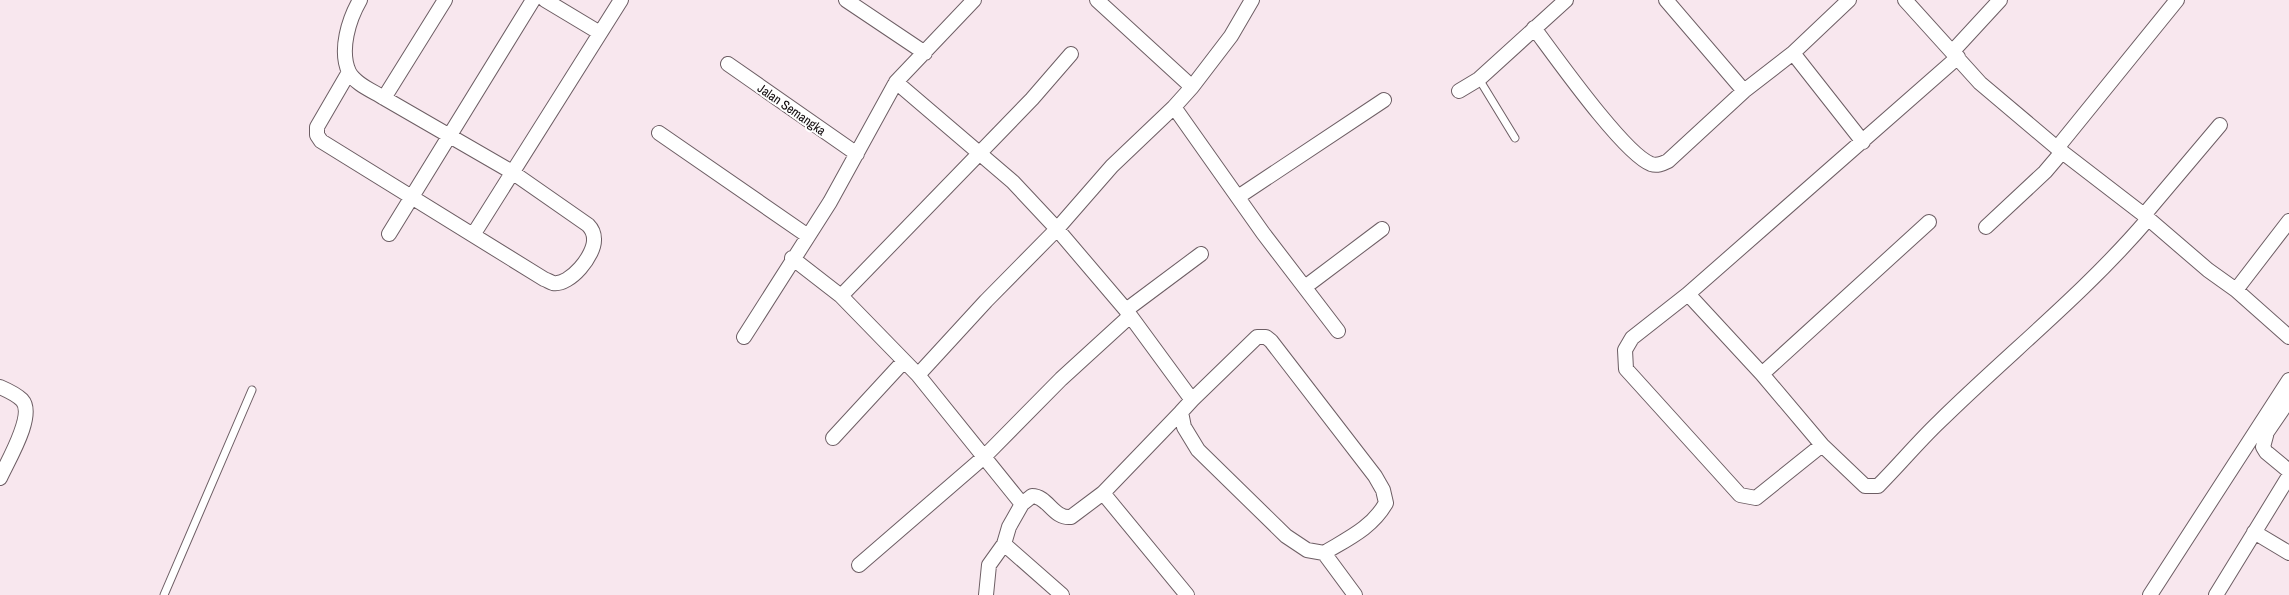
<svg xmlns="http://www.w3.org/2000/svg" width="2289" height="595" font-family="'Archivo Narrow',sans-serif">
<rect width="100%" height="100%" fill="#f8e7ee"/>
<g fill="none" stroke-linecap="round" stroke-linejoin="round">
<g stroke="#6d5e64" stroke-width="9">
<path id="lane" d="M 1479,79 L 1515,138
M 164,595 L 252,390"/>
</g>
<g stroke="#6d5e64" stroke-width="16">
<path id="street" d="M 360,0 C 349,19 339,50 349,72 C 355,84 373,91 384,98
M 545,0 L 600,33
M 846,0 L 925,53
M 1097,0 L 1192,87 L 1174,107 L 1263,233 L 1338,331
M 1666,0 L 1744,91
M 1905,0 L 1980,83 L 2057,148 L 2144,215 L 2208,270 L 2236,290 L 2289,337
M 1534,28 C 1555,56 1624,154 1651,164 C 1657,166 1662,164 1668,161 L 1744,91 L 1793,53 L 1849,0
M 1953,51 L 2000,0
M 1793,53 L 1863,142
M 1958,57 L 1688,294 L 1762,374 L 1822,445 L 1865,486 L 1878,486 C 1899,465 1918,442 1939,422 C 2008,354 2085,293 2148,219
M 728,64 L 857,154
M 349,72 L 317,127 L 317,135 L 321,141 L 544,279 C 547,280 550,282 553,283 C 570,286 595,255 594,239 C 594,233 592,229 588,225 L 512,172 L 384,98 L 445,0
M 896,82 L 1013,182 L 1057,229 L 1126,310 L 1192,400 L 1181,412 L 1184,427 L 1198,450 L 1286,536 L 1307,550 L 1324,553 L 1355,595
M 1192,87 L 1231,36 L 1252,0
M 1459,91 L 1479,79 L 1566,0
M 659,133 L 808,236
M 2057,148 L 2177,0
M 1238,197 L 1384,100
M 2144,215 L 2220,125
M 1986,227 L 2045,172 L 2062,152
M 389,234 L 533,0
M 473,235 L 621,0
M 792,258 L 841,296 L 918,375 L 1022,504 L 1009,527 L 1004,544 L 989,565 L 986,595
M 1305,287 L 1382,229
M 2236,290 L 2289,221
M 1688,294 L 1632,338 L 1625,350 L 1626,369 L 1740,495 L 1756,498 L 1822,445
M 841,296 L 1032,99 L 1071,54
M 1126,310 L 1201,254
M 744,337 L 830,202 L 896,82 L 974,0
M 1762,374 L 1929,222
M 918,375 L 986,301 L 1057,229 L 1112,166 L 1174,107
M 0,387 C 7,390 16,394 22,400 C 36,415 7,462 0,478
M 1192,400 L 1257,337 L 1266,337 L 1271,341 L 1375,476 L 1383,490 L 1386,503 C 1372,528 1347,539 1324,553
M 2289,400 L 2267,432 L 2263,447 L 2266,452 L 2289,471
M 833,438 L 904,361
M 1103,493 L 1187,595
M 1022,504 L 1032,496 C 1048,496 1053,519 1071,517 L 1103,493 L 1181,412
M 2254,532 L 2289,553
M 1004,544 L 1062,595
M 859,565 L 984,457 L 1061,379 L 1130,316
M 2150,595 L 2289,380
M 2216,595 L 2289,476"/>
</g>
<use href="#lane" stroke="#fff" stroke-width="7"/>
<use href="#street" stroke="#fff" stroke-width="14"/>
</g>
<g text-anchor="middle" stroke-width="4" stroke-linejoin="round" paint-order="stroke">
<g font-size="13" fill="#100a0c" stroke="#fff">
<text transform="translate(792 109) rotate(35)" y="5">Jalan Semangka</text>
</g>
</g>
</svg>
